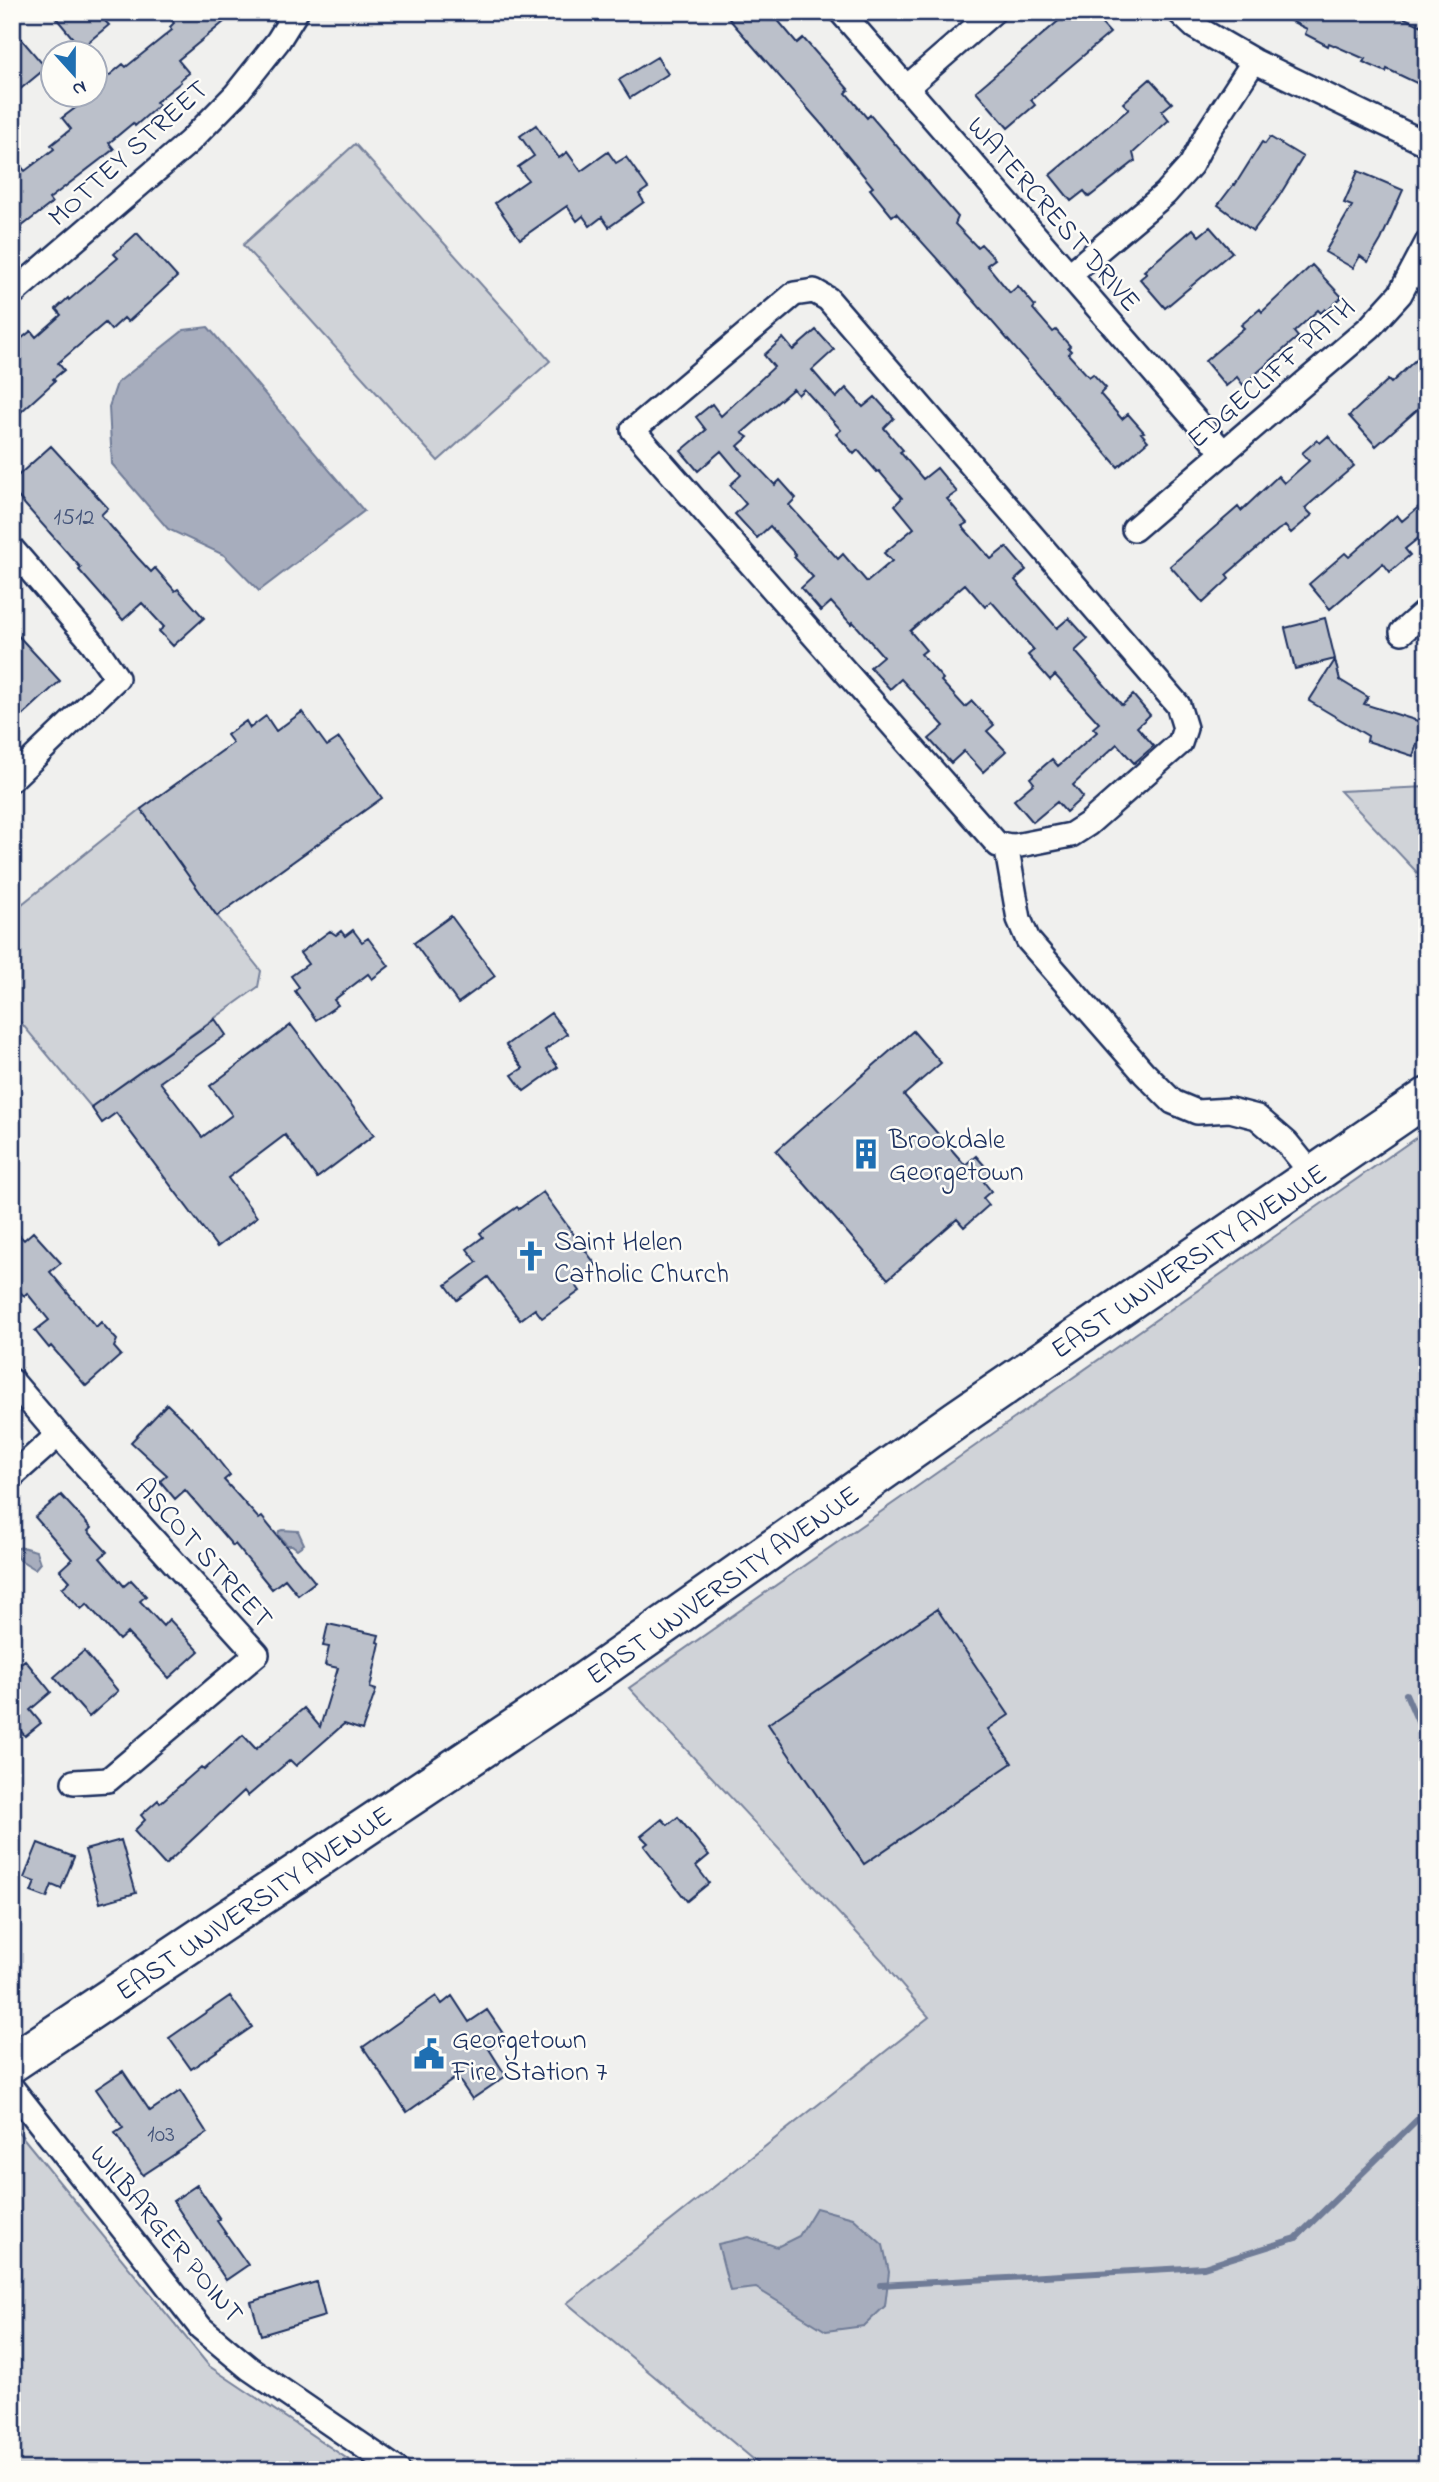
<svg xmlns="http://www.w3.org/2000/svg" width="1439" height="2482" font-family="'Indie Flower',sans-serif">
<rect width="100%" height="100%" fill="#f0f0ee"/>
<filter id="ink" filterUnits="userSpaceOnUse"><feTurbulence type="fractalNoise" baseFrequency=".0143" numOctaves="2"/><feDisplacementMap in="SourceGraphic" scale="14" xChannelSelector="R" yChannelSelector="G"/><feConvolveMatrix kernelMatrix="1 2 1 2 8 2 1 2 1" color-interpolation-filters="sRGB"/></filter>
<g filter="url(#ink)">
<path fill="#d0d3d8" stroke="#76819b" stroke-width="2" d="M 355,144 L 550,361 L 438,461 L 243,245 Z
M 1427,787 L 1427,883 L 1340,791 Z
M 141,809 L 217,916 L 261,971 L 258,987 L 91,1107 L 12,1012 L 12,912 Z
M 1427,1130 L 1427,2470 L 766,2470 L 567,2303 L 929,2017 L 892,1974 L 884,1962 L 629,1688 Z
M 12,2124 L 209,2366 L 364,2470 L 12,2470 Z"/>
<path fill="#a7adbd" stroke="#6f7b97" stroke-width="2" d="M 208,327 L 364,511 L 259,591 L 224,555 L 168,529 L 112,464 L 109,407 L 117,383 L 184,330 Z
M 282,1530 L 298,1531 L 304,1544 L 297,1549 L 292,1545 L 287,1545 L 278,1535 L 279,1531 Z
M 22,1547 L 36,1551 L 40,1563 L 35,1569 L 17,1558 L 15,1549 Z
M 816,2208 L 853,2218 L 883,2245 L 889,2272 L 885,2306 L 864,2326 L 826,2331 L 756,2288 L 730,2291 L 718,2244 L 749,2237 L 777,2247 L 799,2236 Z"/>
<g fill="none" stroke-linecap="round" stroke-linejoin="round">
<path stroke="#6f7b97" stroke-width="6" d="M 1406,1694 L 1427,1743
M 880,2285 L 1204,2267 L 1296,2238 L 1427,2110"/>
</g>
<path fill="#bbc0ca" stroke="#1b2f5e" stroke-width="2" fill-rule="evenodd" d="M 51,12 L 114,12 L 105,21 L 109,25 L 81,48 Z
M 165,12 L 236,12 L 178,60 L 189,73 L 180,80 L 181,82 L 156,102 L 159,105 L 135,126 L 133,123 L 109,143 L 114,149 L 49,199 L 52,203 L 12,234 L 12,156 L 25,171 L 54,149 L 51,145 L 71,129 L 62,118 L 94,94 L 101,87 L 99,84 L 123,64 L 126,67 L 172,30 L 170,27 L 174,23 Z
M 723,12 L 771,12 L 797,43 L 803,38 L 849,90 L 846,93 L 867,118 L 870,115 L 958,217 L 955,224 L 977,247 L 981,244 L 995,259 L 987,265 L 1010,293 L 1018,286 L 1035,306 L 1033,309 L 1053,332 L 1056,330 L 1070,346 L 1068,348 L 1071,351 L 1068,354 L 1089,377 L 1093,374 L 1106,388 L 1100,394 L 1122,419 L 1128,414 L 1144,432 L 1141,433 L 1148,441 L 1118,467 L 949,272 L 896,213 L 892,216 L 870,189 L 873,187 L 823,126 Z
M 1069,12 L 1091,12 L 1110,33 L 1031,100 L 1035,105 L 1008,128 L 976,91 Z
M 1273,12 L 1391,12 L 1427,28 L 1427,88 L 1387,69 L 1386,72 L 1363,62 L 1365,59 L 1329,43 L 1328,46 L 1305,34 L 1307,29 Z
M 12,28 L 46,68 L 12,96 Z
M 657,57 L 668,74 L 630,98 L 619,80 Z
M 1150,79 L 1172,103 L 1162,111 L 1169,120 L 1133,153 L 1135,161 L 1089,197 L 1084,191 L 1071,201 L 1050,175 L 1129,109 L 1123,103 Z
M 536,125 L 559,158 L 567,152 L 581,171 L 608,152 L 616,163 L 626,157 L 648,188 L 639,194 L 644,202 L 609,227 L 602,217 L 590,226 L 583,216 L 577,221 L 567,206 L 520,239 L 495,203 L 528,180 L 518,167 L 534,156 L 520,136 Z
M 1270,137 L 1303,157 L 1278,198 L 1253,231 L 1218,205 L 1234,184 L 1235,185 L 1262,142 L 1265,144 Z
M 1358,171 L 1403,190 L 1381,240 L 1368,262 L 1360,256 L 1353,268 L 1325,252 L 1352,206 L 1344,203 Z
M 1210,227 L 1232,252 L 1165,308 L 1140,279 L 1147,273 L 1144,271 L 1193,229 L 1199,236 Z
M 137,233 L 177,277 L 128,322 L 124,318 L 111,330 L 105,323 L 58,363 L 64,370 L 53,379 L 55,381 L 12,420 L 12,346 L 31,331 L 36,337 L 61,315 L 56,309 L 68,298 L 69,300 L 118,258 L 114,254 Z
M 1312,265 L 1342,297 L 1327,311 L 1325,309 L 1321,313 L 1318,310 L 1294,332 L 1298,337 L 1243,385 L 1237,377 L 1226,386 L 1205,361 L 1244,328 L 1241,325 L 1260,309 L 1262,312 Z
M 816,330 L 834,350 L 812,370 L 836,398 L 846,388 L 863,407 L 875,397 L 894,418 L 884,428 L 903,450 L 900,452 L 923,479 L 937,468 L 957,492 L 947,499 L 967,523 L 962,526 L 991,559 L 1006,547 L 1026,570 L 1015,580 L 1057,628 L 1069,618 L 1088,639 L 1075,651 L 1122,705 L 1133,695 L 1150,715 L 1137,727 L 1154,746 L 1134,763 L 1117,744 L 1073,785 L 1083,797 L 1066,812 L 1057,802 L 1033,822 L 1014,800 L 1034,783 L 1030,778 L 1052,759 L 1058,766 L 1097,732 L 1093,728 L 1099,723 L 1055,675 L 1050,680 L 1028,655 L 1034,650 L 991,601 L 985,607 L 965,584 L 910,631 L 926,650 L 921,654 L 943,679 L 941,681 L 965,707 L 972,701 L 994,725 L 987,731 L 1006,751 L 983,772 L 964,751 L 951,763 L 929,739 L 944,726 L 901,679 L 890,689 L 870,667 L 883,656 L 853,622 L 851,624 L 831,602 L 821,611 L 801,588 L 813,577 L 794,557 L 796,555 L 770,526 L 757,538 L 735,514 L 746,504 L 730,485 L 741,475 L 721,451 L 698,471 L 681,451 L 706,430 L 696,417 L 712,404 L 721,416 L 774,367 L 764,355 L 783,338 L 793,350 ZM 793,389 L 798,395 L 804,389 L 841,430 L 836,434 L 854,454 L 858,450 L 877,472 L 879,471 L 902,498 L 895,505 L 914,528 L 884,553 L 892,561 L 867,582 L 843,554 L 838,559 L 789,505 L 796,498 L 780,480 L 775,485 L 738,446 L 748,437 L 742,433 Z
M 1427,349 L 1427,401 L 1376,446 L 1349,416 L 1388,380 L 1391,383 Z
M 1328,436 L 1354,466 L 1305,508 L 1312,515 L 1291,533 L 1285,526 L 1278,530 L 1226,575 L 1229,579 L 1203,603 L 1170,566 L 1238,507 L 1241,511 L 1278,476 L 1284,483 L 1309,461 L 1302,453 L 1317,440 L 1320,443 Z
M 51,446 L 108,508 L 101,515 L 138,558 L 151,572 L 155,568 L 175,591 L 178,589 L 204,618 L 173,646 L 159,631 L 164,627 L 142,603 L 123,620 L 79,570 L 81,568 L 12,490 L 12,481 Z
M 1427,500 L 1427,531 L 1405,549 L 1410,555 L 1390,572 L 1383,563 L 1330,609 L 1309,584 L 1345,553 L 1349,557 L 1397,515 L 1402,521 Z
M 1325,618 L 1335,659 L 1295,669 L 1285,628 Z
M 12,629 L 60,681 L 12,725 Z
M 1335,660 L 1340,680 L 1368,697 L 1364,704 L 1424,723 L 1413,756 L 1367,741 L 1368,736 L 1309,701 Z
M 302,712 L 327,746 L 339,738 L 382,798 L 217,916 L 141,809 L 233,743 L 227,735 L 246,721 L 250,728 L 266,716 L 276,731 Z
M 451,916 L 495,976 L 458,1003 L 414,943 Z
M 353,930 L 362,942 L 368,938 L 389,966 L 372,979 L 368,974 L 334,1000 L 338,1005 L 316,1020 L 295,991 L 299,987 L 291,976 L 308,964 L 300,953 L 330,931 L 336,935 L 341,931 L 345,936 Z
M 551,1013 L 567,1034 L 545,1050 L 558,1067 L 524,1091 L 512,1075 L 523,1068 L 506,1045 Z
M 215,1019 L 226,1035 L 160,1082 L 202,1137 L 232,1115 L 210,1086 L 291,1025 L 374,1135 L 317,1178 L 285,1135 L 228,1178 L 257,1217 L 217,1247 L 116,1113 L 102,1123 L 91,1107 Z
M 913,1031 L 941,1063 L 904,1095 L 965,1165 L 976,1156 L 992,1174 L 984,1182 L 991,1191 L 983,1198 L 989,1205 L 964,1227 L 957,1219 L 888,1279 L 776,1151 Z
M 543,1192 L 596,1265 L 573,1281 L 580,1291 L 542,1318 L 535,1309 L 520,1320 L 488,1277 L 457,1300 L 446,1285 L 477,1262 L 467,1249 L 483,1237 L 480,1233 L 517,1207 L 519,1209 Z
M 12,1228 L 24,1240 L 33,1232 L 61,1263 L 50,1272 L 96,1327 L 101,1322 L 117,1340 L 114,1347 L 121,1355 L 86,1386 L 51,1346 L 49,1348 L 35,1331 L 49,1320 L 27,1293 L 24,1296 L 12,1283 Z
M 167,1404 L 196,1432 L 230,1475 L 224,1480 L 259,1519 L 262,1517 L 315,1582 L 298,1595 L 285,1579 L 272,1589 L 235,1544 L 233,1546 L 185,1490 L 175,1499 L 160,1481 L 167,1475 L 131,1442 Z
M 61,1495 L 91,1528 L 88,1531 L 107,1552 L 100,1558 L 124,1586 L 131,1580 L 146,1596 L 140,1601 L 163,1626 L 169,1619 L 199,1651 L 169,1678 L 127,1633 L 119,1640 L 87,1604 L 81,1609 L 62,1588 L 70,1581 L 60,1570 L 72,1559 L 35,1517 Z
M 937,1609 L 1009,1715 L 988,1729 L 1012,1763 L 864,1864 L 768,1724 Z
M 328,1624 L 379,1635 L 377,1642 L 380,1643 L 370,1688 L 376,1690 L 362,1730 L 344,1724 L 296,1766 L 290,1760 L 248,1796 L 244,1791 L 165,1865 L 134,1831 L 145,1820 L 141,1815 L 158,1800 L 160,1803 L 201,1767 L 204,1770 L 243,1735 L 256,1749 L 304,1708 L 320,1727 L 338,1668 L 325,1665 L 329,1647 L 323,1646 Z
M 84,1651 L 118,1691 L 89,1717 L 54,1677 Z
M 25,1660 L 51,1692 L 30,1710 L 41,1723 L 25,1736 L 14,1723 L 12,1724 L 12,1670 Z
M 678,1817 L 709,1855 L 696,1866 L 709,1883 L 687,1901 L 644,1846 L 648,1843 L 641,1836 L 662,1819 L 668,1825 Z
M 121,1840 L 136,1893 L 100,1903 L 85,1850 Z
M 38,1843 L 74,1857 L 61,1889 L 52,1885 L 47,1898 L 31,1892 L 35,1882 L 24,1878 Z
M 230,1996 L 252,2027 L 191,2069 L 169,2038 Z
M 436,1996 L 442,2004 L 452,1996 L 469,2022 L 487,2010 L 506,2038 L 489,2049 L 506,2076 L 472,2099 L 457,2077 L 407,2112 L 363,2047 Z
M 123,2071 L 150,2111 L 180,2091 L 207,2133 L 143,2175 L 115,2133 L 123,2128 L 96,2089 Z
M 197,2185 L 220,2219 L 217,2221 L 248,2265 L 226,2280 L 173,2201 Z
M 316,2282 L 325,2316 L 261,2335 L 251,2302 Z"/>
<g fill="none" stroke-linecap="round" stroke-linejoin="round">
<g stroke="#1b2f5e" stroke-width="28">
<path id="street" d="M 841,12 L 1224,453
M 1179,12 L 1195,27 L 1254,61 L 1427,144
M 906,88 L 993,12
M 1070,274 L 1165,194 L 1191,165 L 1208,132 L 1254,61
M 814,291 L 828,299 L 1178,705 L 1185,728 L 1180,743 L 1088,824 L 1071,835 L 1015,846 L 998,845 L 633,430 L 794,294 Z
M 12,294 L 189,142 L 236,94 L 278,41 L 296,12
M 1134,529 L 1370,327 L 1400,294 L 1427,243
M 12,549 L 92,642 L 117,678 L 12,779
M 1402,632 L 1427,610
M 1006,845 L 1019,919 L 1028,940 L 1144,1073 L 1173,1102 L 1197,1112 L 1230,1110 L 1257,1117 L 1287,1143 L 1313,1175
M 12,1381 L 58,1435 L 257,1654 L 108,1780 L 74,1782
M 12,1476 L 58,1435
M 12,2088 L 201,2328 L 249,2368 L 398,2470"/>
</g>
<g stroke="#1b2f5e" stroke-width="42">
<path id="primary" d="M 12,2063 L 586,1680 L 957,1419 L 1427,1097"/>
</g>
<use href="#street" stroke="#fdfcf7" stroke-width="23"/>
<use href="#primary" stroke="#fdfcf7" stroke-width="37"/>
</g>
</g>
<defs>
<g id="building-bare" transform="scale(2.415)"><path d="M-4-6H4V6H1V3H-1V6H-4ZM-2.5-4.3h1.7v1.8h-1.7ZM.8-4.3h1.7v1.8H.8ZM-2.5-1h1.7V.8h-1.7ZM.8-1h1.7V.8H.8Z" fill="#1f6fb2" stroke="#fdfcf7" stroke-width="2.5" paint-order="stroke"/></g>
<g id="church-bare" transform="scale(2.415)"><path d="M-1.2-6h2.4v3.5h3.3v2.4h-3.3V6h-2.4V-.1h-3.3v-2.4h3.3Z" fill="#1f6fb2" stroke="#fdfcf7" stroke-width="2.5" paint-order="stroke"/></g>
<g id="civic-bare" transform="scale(2.415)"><path d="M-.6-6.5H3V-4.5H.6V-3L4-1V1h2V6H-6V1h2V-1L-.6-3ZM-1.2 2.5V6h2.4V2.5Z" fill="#1f6fb2" stroke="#fdfcf7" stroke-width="2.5" paint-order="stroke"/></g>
</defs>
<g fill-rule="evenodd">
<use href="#building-bare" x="866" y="1154"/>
<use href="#church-bare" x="531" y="1256"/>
<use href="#civic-bare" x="429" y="2054"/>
</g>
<g text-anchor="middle" stroke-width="5" stroke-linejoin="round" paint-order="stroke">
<g font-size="24" fill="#435379">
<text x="74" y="524">1512</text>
<text x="161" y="2141">103</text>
</g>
<g font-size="28" fill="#1b2f5e" stroke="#fdfcf7">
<text transform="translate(127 152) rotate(-42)" y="10">MOTTEY STREET</text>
<text transform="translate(1055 213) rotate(49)" y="10">WATERCREST DRIVE</text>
<text transform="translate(1270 372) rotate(-41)" y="10">EDGECLIFF PATH</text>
<text transform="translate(1188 1260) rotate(-34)" y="10">EAST UNIVERSITY AVENUE</text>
<text transform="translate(205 1552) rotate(48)" y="10">ASCOT STREET</text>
<text transform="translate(722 1584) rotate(-35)" y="10">EAST UNIVERSITY AVENUE</text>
<text transform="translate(253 1902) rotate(-34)" y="10">EAST UNIVERSITY AVENUE</text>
<text transform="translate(168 2233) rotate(50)" y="10">WILBARGER POINT</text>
</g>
<g font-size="28" fill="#1b2f5e" stroke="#fdfcf7" text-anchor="start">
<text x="889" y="1148">Brookdale<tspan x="889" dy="32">Georgetown</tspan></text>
<text x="554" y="1250">Saint Helen<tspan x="554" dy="32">Catholic Church</tspan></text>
<text x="452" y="2048">Georgetown<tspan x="452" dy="32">Fire Station 7</tspan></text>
</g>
</g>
<rect width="1439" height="2482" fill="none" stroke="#fdfcf7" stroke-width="42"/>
<rect x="21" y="21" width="1397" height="2440" fill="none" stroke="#1b2f5e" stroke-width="2.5" filter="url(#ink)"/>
<g transform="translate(74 74) rotate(159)"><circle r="33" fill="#fdfcf7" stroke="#a3aaba" stroke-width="2"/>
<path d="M0-5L12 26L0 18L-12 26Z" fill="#1f6fb2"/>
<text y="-10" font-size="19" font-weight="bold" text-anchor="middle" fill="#1b2f5e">N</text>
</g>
</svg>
